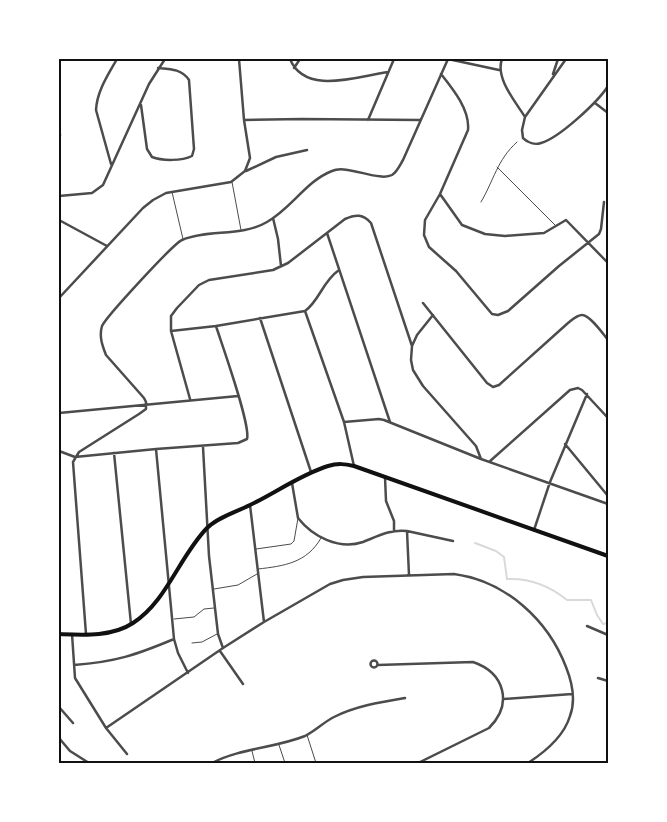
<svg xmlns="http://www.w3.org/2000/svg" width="667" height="822" font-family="'Alegreya Sans',sans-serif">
<rect width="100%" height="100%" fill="#fff"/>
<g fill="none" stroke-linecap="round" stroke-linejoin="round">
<path stroke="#d9d9d9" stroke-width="2" d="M 475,543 L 496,551 L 504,557 L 507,579 C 530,578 550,586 567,600 L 591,600 L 597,615 L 603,624 L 608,623"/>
<path stroke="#4c4c4c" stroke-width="1" d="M 497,167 L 556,226
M 232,182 L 241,230
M 172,192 L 183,239
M 481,202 C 494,180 497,160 517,142
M 256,549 L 291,544 L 294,541 L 298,518
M 258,569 C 284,566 307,563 321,538
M 214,589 L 238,585 L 257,574
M 174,619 L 194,617 L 204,609 L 214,608
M 192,643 L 202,642 L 217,634
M 307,735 L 316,763
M 279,745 L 285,763
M 252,751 L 255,763"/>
<path stroke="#4c4c4c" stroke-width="2.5" d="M 290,59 C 305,96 358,76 388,72
M 448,59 L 499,70
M 502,59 C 495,78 515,101 525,117 L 522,130 L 523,138 C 528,143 535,145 541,143 C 559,138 598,102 608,86
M 294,68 L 300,59
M 441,74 C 453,89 470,110 468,130 L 440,194 L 425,220 L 424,235 L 429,247 L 456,271 L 492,314 L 498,315 L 508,311 L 559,266 L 599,234 L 601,229 L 604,202
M 553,74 L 558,59
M 595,103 L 608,113
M 141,105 L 147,149 L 152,157 C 162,161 182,161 192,156 L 194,149 L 189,80 C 182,69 170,69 158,68
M 525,117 L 566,59
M 244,120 L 302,119 L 420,120
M 368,120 L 394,59
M 59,129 L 60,135 L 59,140
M 111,164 L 96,110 C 97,91 108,75 117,59
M 246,171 L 276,157 L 307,150
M 440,194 L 462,225 L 485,234 L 505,236 L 544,233 L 566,220 L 608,263
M 59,196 L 92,193 L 103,185 L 149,84 L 165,59
M 273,218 L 278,239 L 281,266
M 59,220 L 107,246
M 327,233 L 390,422
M 59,298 L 143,208 L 153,200 L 166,193 L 231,182 L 245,171 L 250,158 L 244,120 L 239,59
M 423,303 L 487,383 L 493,387 L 499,385 L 568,323 C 572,320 577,315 582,315 C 590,315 603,334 608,340
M 305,311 L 344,422 L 354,466
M 433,315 L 417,335 L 412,346 L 411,360 L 413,370 L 423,386 L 476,446 L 481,459
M 260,318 L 311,472
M 171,331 L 216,326 L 305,311 C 320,300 322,282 339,270
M 190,399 L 171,331 L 171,316 L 177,308 L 199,285 L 209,280 L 273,270 L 288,263 L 345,219 C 356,214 363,214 371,223 L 412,346
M 59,413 L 238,396
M 344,422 L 379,419 L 384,420 L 481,459 L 608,504
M 565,444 L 608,496
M 203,447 L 209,556 L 218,634 L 223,648
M 156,449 L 174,639 L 178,653 L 188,673
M 59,451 L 75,457 L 156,449 L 238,443 L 247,439 C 251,425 222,345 216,326
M 114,453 L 131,624
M 489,462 L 570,390 L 578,388 L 582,390 L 608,418
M 385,477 L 386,501 L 394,521 L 394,531
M 292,483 L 298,518 C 313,537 339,550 363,542 C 378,536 391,529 407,531 L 409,575
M 250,505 L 264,622
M 534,530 L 550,482 L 587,394
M 407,531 L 453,541
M 587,626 L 608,635
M 72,634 L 75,678 L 106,728 L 127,754
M 86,634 L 73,462 L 79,452 L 139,414 L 146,409 L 146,402 L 144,398 L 106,355 C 102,345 99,336 102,326 C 106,317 173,244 182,240 C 208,229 242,237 267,222 C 291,209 306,181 332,171 C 347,164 379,182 392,175 C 397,172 400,165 403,160 L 448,59
M 220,651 L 243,684
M370.5 664a3.5 3.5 0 1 1 7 0a3.5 3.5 0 1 1-7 0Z
M 74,665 C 115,662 136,655 174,639
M 378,665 L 473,662 C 505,673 513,704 489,728 L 418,763
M 598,678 L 608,681
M 504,699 L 572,694
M 59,707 L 73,723
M 106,728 L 223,648 L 264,622 L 330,584 L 343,580 L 363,577 L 454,574 C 506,581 548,620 566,667 C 572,682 576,700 570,716 C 564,736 545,752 528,763
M 59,738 L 70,751 L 89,763
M 212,763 C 241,748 275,748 305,736 C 315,731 324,722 334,717 C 356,706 381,702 405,698"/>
<path stroke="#111" stroke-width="4" d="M 59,634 C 83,635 112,637 133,623 C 167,601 179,557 207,528 C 218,517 236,512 250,505 C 275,493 302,474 328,466 C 338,463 345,464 354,466 L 608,556"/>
</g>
<rect width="667" height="822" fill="none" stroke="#ffffff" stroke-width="120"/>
<rect x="60" y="60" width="547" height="702" fill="none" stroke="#111" stroke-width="2"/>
</svg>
